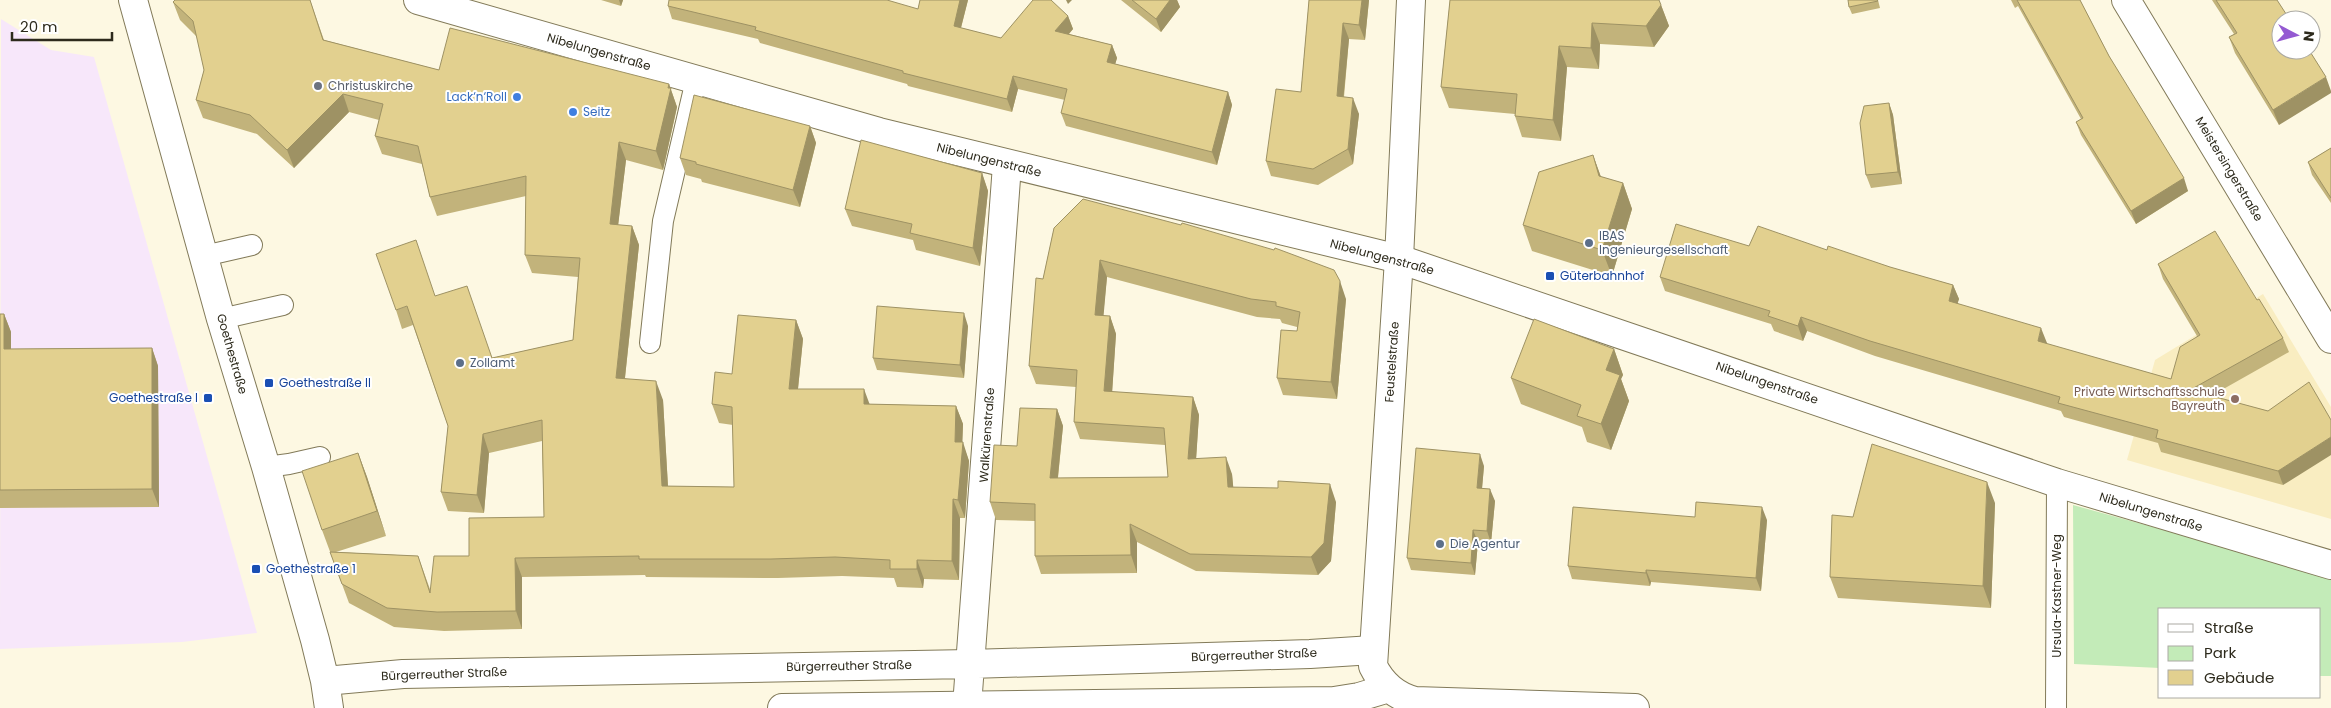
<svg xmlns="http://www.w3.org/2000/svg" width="2331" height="708" font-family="Poppins,sans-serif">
<rect width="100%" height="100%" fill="#fdf8e2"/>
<path fill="#f7e7fa" d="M 1,19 L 51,50 L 94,57 L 257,633 L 182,642 L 0,649 Z"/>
<path fill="#f9edc1" d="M 2263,294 L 2331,407 L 2331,519 L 2127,460 L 2155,360 Z"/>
<path fill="#c3ebb8" d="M 2073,505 L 2331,576 L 2331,676 L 2320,676 L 2320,609 L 2160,609 L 2160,668 L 2074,664 Z"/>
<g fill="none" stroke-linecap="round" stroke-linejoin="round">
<g stroke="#827a59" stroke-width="22">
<path id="lane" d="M 204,256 L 252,245
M 221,319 L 283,305
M 650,343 L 663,221 L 696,80
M 266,467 L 289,464 L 320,457
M 2056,708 L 2057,483"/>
</g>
<g stroke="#827a59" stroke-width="30">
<path id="street" d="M 133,0 L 221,319 L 266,467 L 315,640 L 325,681 L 329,708
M 418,0 L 879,132 L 1399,259 L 2057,483 L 2331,565
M 325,681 L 403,674 L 970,664 L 1310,654 L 1373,650
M 967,706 L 1007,165"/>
</g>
<g stroke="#827a59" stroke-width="30">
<path id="secondary" d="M 1411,0 L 1399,259 L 1373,666 C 1382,684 1395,696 1415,701 L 1635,708
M 2126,0 L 2331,339
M 782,708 L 1334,701 L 1359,697 L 1389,688"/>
</g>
<use href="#lane" stroke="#fff" stroke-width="20"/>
<use href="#street" stroke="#fff" stroke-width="28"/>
<use href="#secondary" stroke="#fff" stroke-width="28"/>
</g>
<path fill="#c2b37b" d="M 310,0 L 324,40 L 439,70 L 669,84 L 677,107 L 663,170 L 626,160 L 618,225 L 632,226 L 639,245 L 625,378 L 663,400 L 668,486 L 734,487 L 733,425 L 719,423 L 712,404 L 732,374 L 796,320 L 803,339 L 798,389 L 870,404 L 956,406 L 963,424 L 962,442 L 969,461 L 965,518 L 960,518 L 959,580 L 924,579 L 923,588 L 897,587 L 894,578 L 842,576 L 778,578 L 646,577 L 645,575 L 522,577 L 522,629 L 444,631 L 394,627 L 349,603 L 322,530 L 358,453 L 367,477 L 386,536 L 336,552 L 418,556 L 431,592 L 469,556 L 544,517 L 542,441 L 489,453 L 484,513 L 448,511 L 441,492 L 448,426 L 413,325 L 402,329 L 396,310 L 436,296 L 492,358 L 573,340 L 578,277 L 532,273 L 525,255 L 526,196 L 437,216 L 430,197 L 422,164 L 382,154 L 375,136 L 379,120 L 349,112 L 294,168 L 257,134 L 203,118 L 196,100 L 204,70 L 197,37 L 180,20 L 173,2 Z
M 601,0 L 623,0 L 621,6 Z
M 920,0 L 968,0 L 961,28 L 1001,38 L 1068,16 L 1073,29 L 1069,34 L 1112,45 L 1117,58 L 1115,64 L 1228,92 L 1232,105 L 1217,165 L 1066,126 L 1061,113 L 1065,100 L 1018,89 L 1012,112 L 908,86 L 907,84 L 760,43 L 758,39 L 672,19 L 668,6 L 918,9 Z
M 1121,0 L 1177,0 L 1180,7 L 1161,32 Z
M 1309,0 L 1369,0 L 1365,40 L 1349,39 L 1344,97 L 1359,114 L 1353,164 L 1318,185 L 1271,176 L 1266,161 L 1301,92 Z
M 1450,0 L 1661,5 L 1669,26 L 1654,47 L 1600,44 L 1599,69 L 1567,67 L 1561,141 L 1522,137 L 1515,116 L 1515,114 L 1449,108 L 1441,87 Z
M 1878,0 L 1880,8 L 1852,14 L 1849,7 Z
M 2011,0 L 2080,0 L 2109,56 L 2188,191 L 2136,224 L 2081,135 L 2076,122 L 2081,119 L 2018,6 L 2015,8 Z
M 2212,0 L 2277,0 L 2279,125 L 2235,53 L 2229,37 L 2234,34 Z
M 1889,103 L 1893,115 L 1902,184 L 1871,188 L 1866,175 Z
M 810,126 L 816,143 L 800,207 L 702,182 L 701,179 L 686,175 L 680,158 Z
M 2331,148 L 2331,203 L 2312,175 L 2308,162 Z
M 1593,155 L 1601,177 L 1623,183 L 1632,209 L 1612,276 L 1532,251 L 1523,225 Z
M 982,173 L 988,191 L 980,266 L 916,250 L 913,240 L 852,226 L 845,209 Z
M 1054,228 L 1346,299 L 1337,399 L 1283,395 L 1277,378 L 1297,331 L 1297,327 L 1282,323 L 1280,319 L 1257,317 L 1107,277 L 1103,316 L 1110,316 L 1116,334 L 1112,392 L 1193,397 L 1199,415 L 1196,458 L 1232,474 L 1233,487 L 1336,502 L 1331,561 L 1318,575 L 1196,571 L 1137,542 L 1137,573 L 1041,574 L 1035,556 L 1035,521 L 996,520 L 990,502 L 1017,446 L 1057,409 L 1063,426 L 1058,478 L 1168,477 L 1165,445 L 1080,439 L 1074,422 L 1076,387 L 1036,384 L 1029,366 L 1043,279 Z
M 1749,246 L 1827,250 L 1953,285 L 1959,299 L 1957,303 L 2047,343 L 2046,344 L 2171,379 L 2197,336 L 2163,279 L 2158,264 L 2257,300 L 2283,338 L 2289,352 L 2211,396 L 2268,411 L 2283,485 L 2161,452 L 2158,443 L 2064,417 L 2061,411 L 1875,356 L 1807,331 L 1803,341 L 1774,331 L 1771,324 L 1665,291 L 1660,277 Z
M 0,314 L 4,314 L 11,332 L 11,349 L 152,348 L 158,366 L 159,507 L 0,508 Z
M 968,326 L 964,378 L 877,370 L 873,358 Z
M 1614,349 L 1623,375 L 1621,379 L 1629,401 L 1611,450 L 1587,442 L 1582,427 L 1521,404 L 1511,378 Z
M 1484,466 L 1482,488 L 1495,501 L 1491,543 L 1478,542 L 1475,575 L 1411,570 L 1407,558 Z
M 1995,503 L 1991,608 L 1838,598 L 1830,577 L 1853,517 Z
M 1695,517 L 1767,520 L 1761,591 L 1651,582 L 1650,586 L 1572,579 L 1568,566 Z"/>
<path fill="#9e9264" d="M 619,0 L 623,0 L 621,6 Z
M 960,0 L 968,0 L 958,39 L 954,26 Z
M 1066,0 L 1072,0 L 1068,4 Z
M 1170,0 L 1177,0 L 1180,7 L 1161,32 L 1156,19 Z
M 1362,0 L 1369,0 L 1365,40 L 1359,25 Z
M 1661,5 L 1669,26 L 1654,47 L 1646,26 Z
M 1068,16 L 1073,29 L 1060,44 L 1055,31 Z
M 1343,23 L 1349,39 L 1342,112 L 1337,96 Z
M 1592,23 L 1600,44 L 1599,69 L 1591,48 Z
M 1112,45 L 1117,58 L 1112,75 L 1107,62 Z
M 1559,46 L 1567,67 L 1561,141 L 1553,120 Z
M 1013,76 L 1018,89 L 1012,112 L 1007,99 Z
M 2326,77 L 2331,91 L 2331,93 L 2279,125 L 2273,110 Z
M 669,84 L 677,107 L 663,170 L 656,151 Z
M 1228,92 L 1232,105 L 1217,165 L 1212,152 Z
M 343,94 L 349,112 L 294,168 L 287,150 Z
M 1353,98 L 1359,114 L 1353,164 L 1348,149 Z
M 1889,103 L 1893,115 L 1902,184 L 1898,172 Z
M 810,126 L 816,143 L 800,207 L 793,190 Z
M 619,142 L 626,160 L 616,243 L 610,224 Z
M 1593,155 L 1602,180 L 1599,176 Z
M 982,173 L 988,191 L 980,266 L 973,248 Z
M 2184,178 L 2188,191 L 2136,224 L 2131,211 Z
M 1623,183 L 1632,209 L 1612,276 L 1602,250 Z
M 632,226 L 639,245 L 623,396 L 616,378 Z
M 1100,260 L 1107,277 L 1102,333 L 1095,315 Z
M 1340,281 L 1346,299 L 1337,399 L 1331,382 Z
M 1953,285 L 1959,299 L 1954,315 L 1949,301 Z
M 964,313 L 968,326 L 964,378 L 960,365 Z
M 4,314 L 11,332 L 11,367 L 4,349 Z
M 1110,316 L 1116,334 L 1111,409 L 1104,391 Z
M 1801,317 L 1807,331 L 1803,341 L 1798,326 Z
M 796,320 L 803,339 L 796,408 L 789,389 Z
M 2041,328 L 2047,343 L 2043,356 L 2038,341 Z
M 152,348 L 158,366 L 159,507 L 152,489 Z
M 1614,349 L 1623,375 L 1621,379 L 1629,401 L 1611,450 L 1601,424 L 1606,370 Z
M 656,381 L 663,400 L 669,505 L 662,486 Z
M 864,389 L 871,408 L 864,404 Z
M 1193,397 L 1199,415 L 1195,476 L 1188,459 Z
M 956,406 L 963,424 L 962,455 L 963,442 L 969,461 L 965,518 L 958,500 L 955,442 Z
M 1057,409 L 1063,426 L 1056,495 L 1050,478 Z
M 483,434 L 489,453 L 484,513 L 477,495 Z
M 2331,437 L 2331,455 L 2283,485 L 2278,471 Z
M 358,453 L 367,477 L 386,536 L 377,511 Z
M 1480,454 L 1484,466 L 1481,500 L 1477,488 Z
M 1226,457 L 1232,474 L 1235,505 L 1228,487 Z
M 1987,482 L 1995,503 L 1991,608 L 1983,586 Z
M 1330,484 L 1336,502 L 1331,561 L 1318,575 L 1311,557 Z
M 1490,489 L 1495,501 L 1491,543 L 1487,531 Z
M 953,499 L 960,518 L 959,580 L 952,561 Z
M 1762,507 L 1767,520 L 1761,591 L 1756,578 Z
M 1130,524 L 1137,542 L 1137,573 L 1131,555 Z
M 1473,530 L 1478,542 L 1475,575 L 1471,563 Z
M 515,558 L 522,577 L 522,629 L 516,611 Z
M 917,560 L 924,579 L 923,588 L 917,569 Z
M 1646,570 L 1651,582 L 1650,586 L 1646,573 Z"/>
<path fill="#e2d08f" stroke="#9e9264" d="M 175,0 L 310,0 L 323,40 L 439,70 L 450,28 L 669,84 L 668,88 L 671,88 L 656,151 L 619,142 L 610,224 L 632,226 L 616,378 L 656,381 L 662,486 L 734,487 L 732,407 L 712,404 L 715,372 L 732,374 L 738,315 L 796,320 L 789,389 L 864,389 L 864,404 L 956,406 L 955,442 L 963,442 L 958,500 L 953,499 L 952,561 L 917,560 L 917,569 L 890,569 L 890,560 L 835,557 L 771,559 L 639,559 L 639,556 L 515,558 L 516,611 L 437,612 L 387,608 L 342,584 L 330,552 L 418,556 L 430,593 L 434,556 L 469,556 L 469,518 L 544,517 L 542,420 L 483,434 L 477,495 L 441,492 L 448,426 L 407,306 L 396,310 L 376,254 L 416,240 L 435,296 L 467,286 L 492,358 L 573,340 L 580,258 L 525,255 L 526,176 L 430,197 L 418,146 L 375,136 L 383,104 L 343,94 L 287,150 L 250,115 L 196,100 L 204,70 L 193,21 L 173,2 Z
M 669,0 L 887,0 L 918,9 L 920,0 L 960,0 L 954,26 L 1001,38 L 1033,0 L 1051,0 L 1068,16 L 1055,31 L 1112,45 L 1107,62 L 1228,92 L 1212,152 L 1061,113 L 1067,89 L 1013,76 L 1007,99 L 903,73 L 903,71 L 755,30 L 756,27 L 668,6 Z
M 1132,0 L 1170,0 L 1156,19 Z
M 1309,0 L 1362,0 L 1359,25 L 1343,23 L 1337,96 L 1353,98 L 1348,149 L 1313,169 L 1266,161 L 1276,89 L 1301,92 Z
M 1450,0 L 1659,0 L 1661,5 L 1646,26 L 1592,23 L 1591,48 L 1559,46 L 1553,120 L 1515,116 L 1517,94 L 1441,87 Z
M 1848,0 L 1877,0 L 1878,1 L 1849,7 Z
M 2017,0 L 2080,0 L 2109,56 L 2184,178 L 2131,211 L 2076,122 L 2083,118 Z
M 2216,0 L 2277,0 L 2290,20 L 2281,20 L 2281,50 L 2309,50 L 2326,77 L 2273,110 L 2229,37 L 2237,33 Z
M 694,95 L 810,126 L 793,190 L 696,164 L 696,162 L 680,158 Z
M 1889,103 L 1898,172 L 1866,175 L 1860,123 L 1864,106 Z
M 861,140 L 982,173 L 973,248 L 910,233 L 912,224 L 845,209 Z
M 2331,148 L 2331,198 L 2308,162 Z
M 1593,155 L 1599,176 L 1623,183 L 1602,250 L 1523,225 L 1539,172 Z
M 1083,199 L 1181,225 L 1182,223 L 1274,250 L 1275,248 L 1334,270 L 1340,281 L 1331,382 L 1277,378 L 1281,330 L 1297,331 L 1300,312 L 1276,306 L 1276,302 L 1251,299 L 1100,260 L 1095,315 L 1110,316 L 1104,391 L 1193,397 L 1188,459 L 1226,457 L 1228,487 L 1278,488 L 1278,481 L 1330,484 L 1324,543 L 1311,557 L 1190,554 L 1130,524 L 1131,555 L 1035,556 L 1035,504 L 990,502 L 994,445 L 1017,446 L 1020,408 L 1057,409 L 1050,478 L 1168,477 L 1164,428 L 1074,422 L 1077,370 L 1029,366 L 1036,278 L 1043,279 L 1054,228 Z
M 1676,224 L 1749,246 L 1758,226 L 1827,250 L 1828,246 L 1890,267 L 1953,285 L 1949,301 L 2041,328 L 2038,341 L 2171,379 L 2180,347 L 2200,335 L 2158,264 L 2215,231 L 2257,300 L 2259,299 L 2283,338 L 2190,390 L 2268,411 L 2309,382 L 2331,420 L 2331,437 L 2278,471 L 2156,438 L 2158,430 L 2058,403 L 2060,397 L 1870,341 L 1801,317 L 1798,326 L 1768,316 L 1770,311 L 1660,277 Z
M 877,306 L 964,313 L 960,365 L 873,358 Z
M 0,314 L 4,314 L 4,349 L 152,348 L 152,489 L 0,490 Z
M 1534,319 L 1614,349 L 1606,370 L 1620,375 L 1601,424 L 1577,416 L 1581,405 L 1511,378 Z
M 1872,444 L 1987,482 L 1983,586 L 1830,577 L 1832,515 L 1853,517 Z
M 1416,448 L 1480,454 L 1477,488 L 1490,489 L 1487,531 L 1473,530 L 1471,563 L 1407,558 Z
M 358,453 L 377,511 L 322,530 L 302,471 Z
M 1696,502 L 1762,507 L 1756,578 L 1646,570 L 1646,573 L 1568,566 L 1573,507 L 1695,517 Z"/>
<circle fill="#6b7280" stroke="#fff" stroke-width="2" cx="318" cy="86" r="5"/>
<g fill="#3f7fe0" stroke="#fff" stroke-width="2">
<circle cx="517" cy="97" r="5"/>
<circle cx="573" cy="112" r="5"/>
</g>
<g fill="#5c6f8a" stroke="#fff" stroke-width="2">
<circle cx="1589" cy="243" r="5"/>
<circle cx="460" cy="363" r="5"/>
<circle cx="1440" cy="544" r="5"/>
</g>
<g fill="#1a4fb4" stroke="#fff" stroke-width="2">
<rect x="1545" y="271" width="10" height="10" rx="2.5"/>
<rect x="264" y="378" width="10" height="10" rx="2.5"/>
<rect x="203" y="393" width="10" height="10" rx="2.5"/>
<rect x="251" y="564" width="10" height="10" rx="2.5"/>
</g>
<circle fill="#8d6e63" stroke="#fff" stroke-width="2" cx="2235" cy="399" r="5"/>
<g text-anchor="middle" stroke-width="4" stroke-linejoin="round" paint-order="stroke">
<g font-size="12" fill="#2d2a1c" stroke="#fff">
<text transform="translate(599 52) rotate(16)" y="4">Nibelungenstraße</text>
<text transform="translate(989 160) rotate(14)" y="4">Nibelungenstraße</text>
<text transform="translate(2229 169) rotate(59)" y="4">Meistersingerstraße</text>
<text transform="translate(1382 257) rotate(15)" y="4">Nibelungenstraße</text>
<text transform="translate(232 354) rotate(74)" y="4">Goethestraße</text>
<text transform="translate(1392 362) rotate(-86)" y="4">Feustelstraße</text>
<text transform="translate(1767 383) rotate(19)" y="4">Nibelungenstraße</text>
<text transform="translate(987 435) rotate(-86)" y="4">Walkürenstraße</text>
<text transform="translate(2151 512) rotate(17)" y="4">Nibelungenstraße</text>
<text transform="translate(2057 596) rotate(-90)" y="4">Ursula-Kastner-Weg</text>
<text transform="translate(1254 655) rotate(-2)" y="4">Bürgerreuther Straße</text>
<text transform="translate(849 666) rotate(-1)" y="4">Bürgerreuther Straße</text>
<text transform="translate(444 674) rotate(-2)" y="4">Bürgerreuther Straße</text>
</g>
<g font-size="12" fill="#5b616d" stroke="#fff" text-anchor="start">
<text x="328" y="90">Christuskirche</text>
</g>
<g font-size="12" fill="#366cbe" stroke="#fff" text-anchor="end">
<text x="507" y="101">Lack‘n‘Roll</text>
<text x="583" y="116" text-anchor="start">Seitz</text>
</g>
<g font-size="12" fill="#4e5e75" stroke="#fff" text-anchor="start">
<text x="1599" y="240">IBAS<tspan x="1599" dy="14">Ingenieurgesellschaft</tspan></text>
<text x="470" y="367">Zollamt</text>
<text x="1450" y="548">Die Agentur</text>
</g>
<g font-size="12" fill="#164399" stroke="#fff" text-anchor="start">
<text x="1560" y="280">Güterbahnhof</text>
<text x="279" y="387">Goethestraße II</text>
<text x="198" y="402" text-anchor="end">Goethestraße I</text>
<text x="266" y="573">Goethestraße 1</text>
</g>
<g font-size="12" fill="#785e54" stroke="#fff" text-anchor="end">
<text x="2225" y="396">Private Wirtschaftsschule<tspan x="2225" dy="14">Bayreuth</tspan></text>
</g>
</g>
<rect x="2158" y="608" width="162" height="90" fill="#ffffff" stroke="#abaaa4"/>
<rect x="2168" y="624" width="25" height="8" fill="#ffffff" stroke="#abaaa4"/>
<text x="2204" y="633" font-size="15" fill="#2d2a1c">Straße</text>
<rect x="2168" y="646" width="25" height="15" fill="#c3ebb8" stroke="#abaaa4"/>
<text x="2204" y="658" font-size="15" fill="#2d2a1c">Park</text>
<rect x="2168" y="670" width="25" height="15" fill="#e2d08f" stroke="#abaaa4"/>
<text x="2204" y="683" font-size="15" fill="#2d2a1c">Gebäude</text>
<g transform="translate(2296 35) rotate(96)"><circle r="24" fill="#ffffff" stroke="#abaaa4"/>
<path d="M0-4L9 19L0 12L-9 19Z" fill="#945ad2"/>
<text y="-8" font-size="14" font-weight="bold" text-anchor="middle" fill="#2d2a1c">N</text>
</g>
<path d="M12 32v8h100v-8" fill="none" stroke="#2d2a1c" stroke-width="2.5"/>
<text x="20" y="32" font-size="15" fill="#2d2a1c" stroke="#ffffff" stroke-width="4" paint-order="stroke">20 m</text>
</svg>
